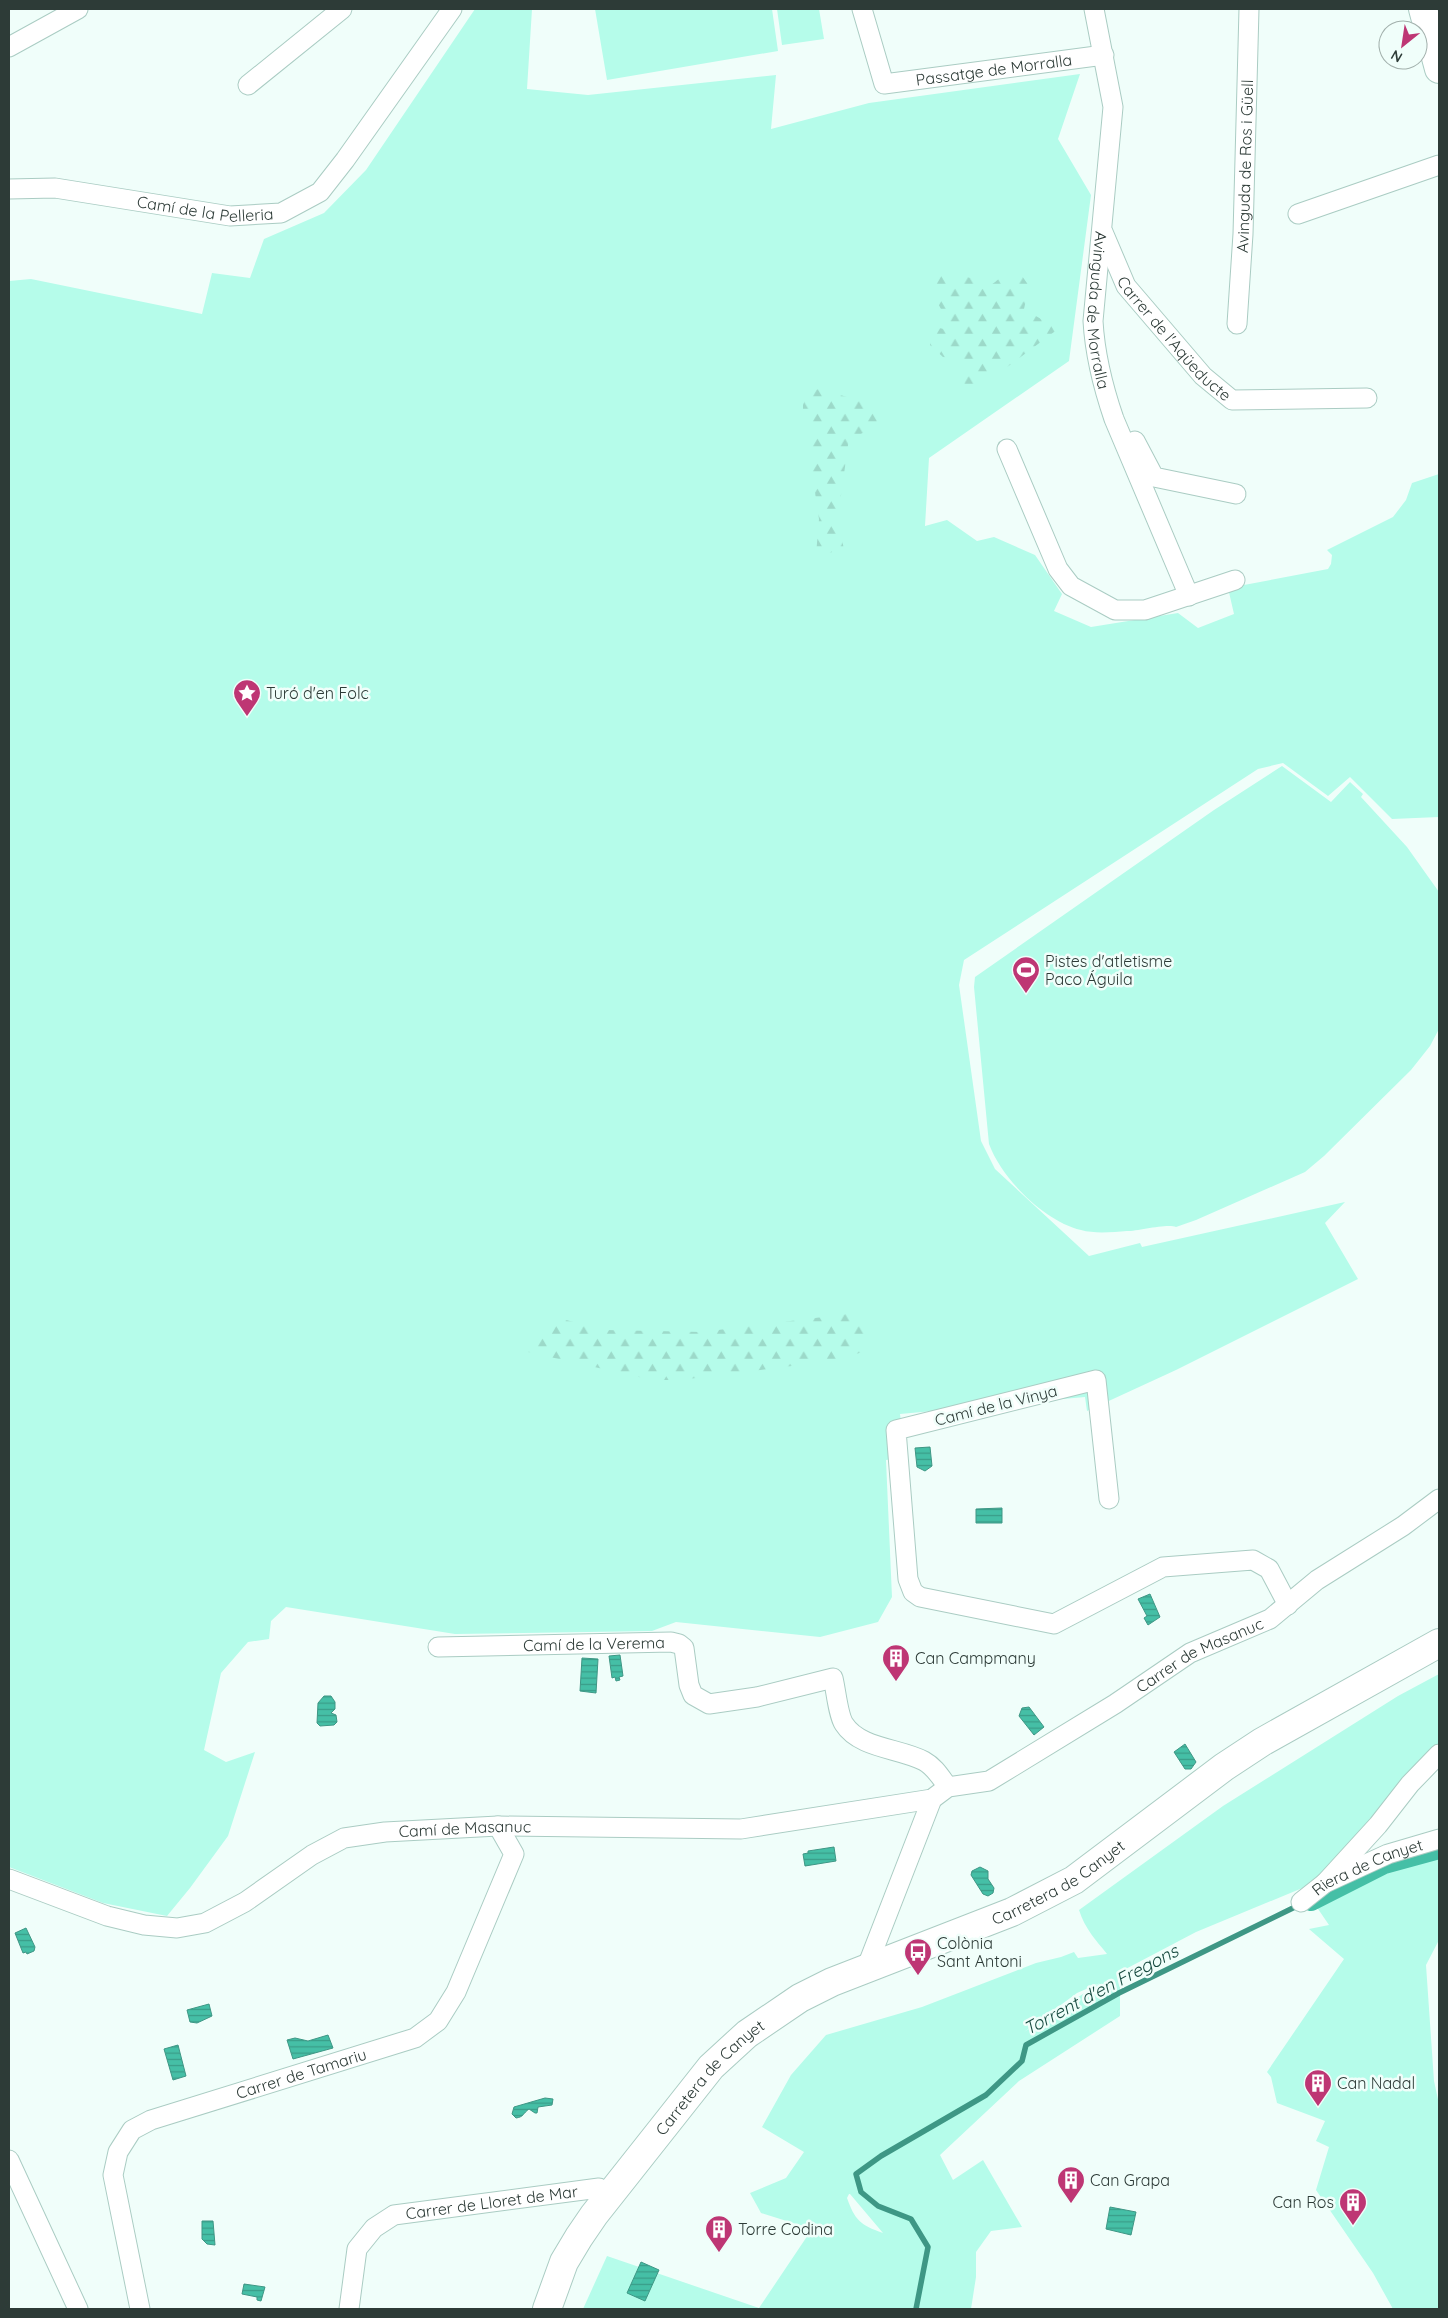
<svg xmlns="http://www.w3.org/2000/svg" width="1448" height="2318" font-family="Quicksand,sans-serif">
<defs>
<pattern id="forest-firs" width="22" height="20" patternUnits="userSpaceOnUse" patternTransform="scale(1.25)"><rect width="22" height="20" fill="#b5fcea"/><path d="M5 1l3.5 6h-7zM16 11l3.5 6h-7z" fill="#9cd9c9"/></pattern>
<pattern id="water-rules" width="6" height="5" patternUnits="userSpaceOnUse" patternTransform="scale(1.25)"><rect width="6" height="5" fill="#45bfa6"/><path d="M0 2.5h6" fill="none" stroke="#3a9c88"/></pattern>
</defs>
<rect width="100%" height="100%" fill="#f0fefa"/>
<path fill="#b5fcea" fill-rule="evenodd" d="M 475,9 L 532,9 L 527,89 L 588,95 L 776,75 L 771,129 L 869,103 L 1080,74 L 1058,139 L 1091,195 L 1069,361 L 929,458 L 925,526 L 947,520 L 977,541 L 994,537 L 1035,555 L 1062,594 L 1054,611 L 1091,627 L 1178,613 L 1198,628 L 1234,614 L 1228,588 L 1328,569 L 1331,564 L 1332,555 L 1327,550 L 1393,517 L 1406,500 L 1412,483 L 1439,474 L 1439,817 L 1392,819 L 1350,777 L 1328,796 L 1283,763 L 1258,769 L 964,960 L 959,985 L 981,1141 L 995,1169 L 1089,1256 L 1140,1243 L 1142,1247 L 1345,1202 L 1325,1223 L 1358,1279 L 1176,1370 L 1087,1411 L 1085,1397 L 900,1414 L 906,1457 L 886,1460 L 892,1597 L 878,1622 L 820,1637 L 676,1622 L 652,1631 L 455,1634 L 286,1607 L 271,1621 L 269,1639 L 248,1642 L 221,1673 L 204,1750 L 226,1762 L 255,1752 L 228,1836 L 190,1888 L 167,1916 L 103,1903 L 9,1867 L 9,281 L 31,279 L 202,314 L 212,273 L 250,278 L 264,239 L 324,213 L 366,170 Z
M 595,9 L 772,9 L 778,51 L 607,80 Z
M 777,9 L 819,9 L 824,39 L 782,45 Z
M 1282,766 L 1331,802 L 1350,782 L 1363,794 L 1361,797 L 1407,847 L 1439,892 L 1439,1029 L 1430,1046 L 1411,1070 L 1324,1156 L 1305,1172 L 1196,1220 L 1176,1227 C 1168,1223 1138,1231 1127,1231 C 1113,1232 1095,1234 1081,1230 C 1044,1221 1002,1179 989,1144 L 974,987 L 975,977 L 1214,810 Z
M 1439,1674 L 1439,1743 L 1329,1869 L 1312,1884 L 1196,1932 L 1120,1972 L 1120,2016 L 1019,2081 L 940,2155 L 953,2180 L 983,2160 L 1022,2227 L 991,2231 L 976,2252 L 976,2277 L 971,2309 L 583,2309 L 607,2256 L 759,2308 L 812,2229 L 761,2213 L 750,2193 L 786,2178 L 804,2152 L 762,2127 L 791,2075 L 826,2035 L 922,2007 L 1036,1963 L 1061,1957 L 1074,1952 L 1078,1958 L 1107,1954 C 1096,1940 1085,1929 1079,1910 L 1223,1806 L 1398,1696 ZM 1100,1983 L 1024,2032 L 1077,1993 ZM 849,2194 L 850,2194 L 883,2233 C 860,2225 855,2220 847,2198 Z
M 1439,1853 L 1439,1940 L 1426,1965 L 1434,2081 L 1439,2104 L 1439,2309 L 1393,2309 L 1373,2273 L 1316,2190 L 1329,2147 L 1316,2141 L 1325,2121 L 1277,2103 L 1271,2077 L 1267,2072 L 1344,1959 L 1309,1929 L 1329,1925 L 1316,1906 L 1373,1872 Z"/>
<path fill="url(#forest-firs)" d="M 953,274 L 971,278 L 982,289 C 1003,282 995,272 1022,276 L 1029,286 L 1024,309 L 1058,329 L 963,400 L 966,363 L 958,358 L 943,357 L 930,345 L 932,333 L 939,328 L 954,331 C 944,312 928,297 938,276 Z
M 820,389 L 874,405 L 882,411 C 877,427 865,434 849,438 L 838,517 L 844,550 L 816,555 L 819,519 L 810,459 L 810,427 L 803,414 L 803,405 L 807,395 L 813,390 Z
M 864,1312 L 868,1329 L 865,1351 L 839,1360 L 680,1380 L 652,1380 L 528,1352 L 551,1316 L 604,1330 L 702,1332 Z"/>
<path fill="url(#water-rules)" stroke="#3e9785" d="M 930,1447 L 932,1466 L 925,1471 L 917,1467 L 915,1448 Z
M 1002,1508 L 1002,1523 L 976,1523 L 976,1509 Z
M 1150,1594 L 1160,1617 L 1148,1625 L 1144,1618 L 1147,1616 L 1138,1599 Z
M 620,1655 L 623,1676 L 619,1677 L 620,1680 L 616,1681 L 615,1677 L 612,1678 L 609,1656 Z
M 582,1658 L 598,1659 L 596,1693 L 580,1691 Z
M 324,1696 L 331,1696 L 335,1702 L 335,1709 L 331,1713 L 336,1715 L 337,1722 L 334,1725 L 320,1726 L 317,1723 L 318,1703 Z
M 1029,1707 L 1044,1727 L 1034,1735 L 1019,1716 L 1022,1708 Z
M 1185,1744 L 1196,1762 L 1191,1769 L 1185,1769 L 1174,1752 Z
M 834,1847 L 836,1861 L 805,1866 L 803,1854 L 808,1853 L 808,1851 Z
M 980,1867 L 988,1871 L 988,1879 L 994,1888 L 993,1893 L 988,1896 L 983,1894 L 971,1875 L 972,1871 Z
M 26,1928 L 35,1947 L 34,1951 L 27,1954 L 26,1952 L 23,1953 L 15,1933 Z
M 209,2004 L 212,2016 L 197,2023 L 190,2022 L 187,2010 Z
M 328,2035 L 333,2048 L 293,2059 L 287,2040 L 295,2038 L 308,2041 Z
M 178,2045 L 186,2076 L 173,2080 L 164,2049 Z
M 545,2098 L 553,2099 L 552,2105 L 538,2107 L 537,2113 L 535,2113 L 529,2109 C 523,2113 524,2117 516,2118 L 512,2114 L 514,2107 Z
M 1110,2207 L 1136,2212 L 1131,2235 L 1106,2229 Z
M 202,2221 L 213,2221 L 215,2245 L 207,2244 L 202,2239 Z
M 641,2262 L 659,2270 L 645,2301 L 627,2293 Z
M 244,2284 L 265,2287 L 261,2301 L 257,2300 L 257,2297 L 242,2294 Z"/>
<g fill="none" stroke-linecap="round" stroke-linejoin="round">
<path stroke="#3e9785" stroke-width="5.5" d="M 916,2309 L 928,2247 L 911,2219 L 878,2206 L 861,2192 L 856,2174 L 881,2156 L 986,2095 L 1022,2061 L 1026,2045 L 1119,1993 L 1297,1906"/>
<path stroke="#45bfa6" stroke-width="20" d="M 1311,1901 L 1384,1864 L 1439,1849"/>
<g stroke="#aaccc3" stroke-width="21">
<g id="street">
<path id="s1" d="M 862,9 L 884,84 L 1104,55"/>
<path id="s2" d="M 1094,9 L 1113,107 L 1093,321 C 1095,356 1103,387 1114,419 L 1189,596"/>
<path d="M 9,47 L 78,9"/>
<path d="M 248,85 L 342,9"/>
<path id="s3" d="M 9,189 L 55,188 L 230,216 L 281,213 L 320,192 L 345,160 L 452,9"/>
<path d="M 1298,214 L 1439,165"/>
<path id="s4" d="M 1103,232 L 1126,286 L 1203,376 L 1232,400 L 1367,398"/>
<path id="s5" d="M 1237,324 L 1243,234 L 1249,9"/>
<path d="M 1135,441 L 1154,477 L 1236,494"/>
<path d="M 1007,449 L 1058,569 L 1071,586 L 1115,610 L 1145,610 L 1235,580"/>
<path d="M 1109,1499 L 1096,1380 L 896,1430 L 908,1579 L 913,1592 L 920,1597 L 1054,1624 L 1163,1567 L 1253,1560 L 1269,1569 L 1288,1605"/>
<path id="s6" d="M 438,1647 L 671,1642 L 679,1644 L 684,1648 L 689,1685 L 693,1695 L 709,1704 L 757,1697 L 833,1678 C 836,1690 838,1715 844,1724 C 860,1749 900,1748 924,1761 C 935,1767 941,1778 948,1787"/>
<path id="s7" d="M 9,1879 L 107,1916 L 144,1925 L 177,1928 L 205,1923 L 245,1902 L 312,1855 L 344,1838 L 385,1832 L 498,1826 L 741,1829 L 932,1799 L 948,1787 L 989,1781 L 1115,1704 L 1190,1653 L 1270,1619 L 1317,1580 L 1403,1526 L 1439,1499"/>
<path d="M 1325,1883 L 1378,1825 L 1410,1784 L 1439,1754"/>
<path id="s8" d="M 1301,1902 L 1325,1883 L 1388,1854 L 1439,1839"/>
<path d="M 866,1969 L 932,1799"/>
<path d="M 9,2160 L 78,2309"/>
<path id="s9" d="M 140,2309 L 113,2175 L 118,2152 L 132,2130 L 151,2120 L 415,2038 L 438,2021 L 456,1992 L 514,1854 L 498,1826"/>
<path id="s10" d="M 349,2309 L 357,2249 L 374,2228 L 394,2215 L 599,2188 L 609,2196"/>
</g>
</g>
<g stroke="#aaccc3" stroke-width="30">
<g id="secondary">
<path d="M 1423,9 L 1439,69"/>
<path id="s11" d="M 547,2309 L 564,2262 L 579,2237 L 594,2215 L 711,2067 L 747,2034 L 800,1998 L 832,1982 L 1012,1912 L 1074,1880 L 1224,1767 L 1262,1742 L 1439,1643"/>
</g>
</g>
<use href="#street" stroke="#fff" stroke-width="19"/>
<use href="#secondary" stroke="#fff" stroke-width="28"/>
</g>
<defs>
<g id="sight-pin" transform="scale(1.4375)"><path d="M0 17L-7.5 6A9.5 9.5 0 1 1 7.5 6Z" fill="#be3674" stroke="#f0fefa"/><path d="M0-6L1.8-2.2L6-1.7L2.9 1.2L3.7 5.4L0 3.3L-3.7 5.4L-2.9 1.2L-6-1.7L-1.8-2.2Z" fill="#fff"/></g>
<g id="stadium-pin" transform="scale(1.4375)"><path d="M0 17L-7.5 6A9.5 9.5 0 1 1 7.5 6Z" fill="#be3674" stroke="#f0fefa"/><path d="M0-5a6.5 5 0 1 0 0 10a6.5 5 0 1 0 0-10ZM-3.5-1.8h7v3.6h-7Z" fill="#fff"/></g>
<g id="building-pin" transform="scale(1.4375)"><path d="M0 17L-7.5 6A9.5 9.5 0 1 1 7.5 6Z" fill="#be3674" stroke="#f0fefa"/><path d="M-4-6H4V6H1V3H-1V6H-4ZM-2.5-4.3h1.7v1.8h-1.7ZM.8-4.3h1.7v1.8H.8ZM-2.5-1h1.7V.8h-1.7ZM.8-1h1.7V.8H.8Z" fill="#fff"/></g>
<g id="bus-pin" transform="scale(1.4375)"><path d="M0 17L-7.5 6A9.5 9.5 0 1 1 7.5 6Z" fill="#be3674" stroke="#f0fefa"/><path d="M-5-6H5V4H4V6H2V4H-2V6H-4V4H-5ZM-3.5-4V0h7V-4ZM-3.5 1.2v1.5H-2V1.2ZM2 1.2v1.5H3.5V1.2Z" fill="#fff"/></g>
</defs>
<g fill-rule="evenodd">
<use href="#sight-pin" x="247" y="693"/>
<use href="#stadium-pin" x="1026" y="970"/>
<use href="#building-pin" x="896" y="1658"/>
<use href="#bus-pin" x="918" y="1952"/>
<use href="#building-pin" x="1318" y="2083"/>
<use href="#building-pin" x="1071" y="2180"/>
<use href="#building-pin" x="1353" y="2202"/>
<use href="#building-pin" x="719" y="2229"/>
</g>
<g text-anchor="middle" stroke-width="5" stroke-linejoin="round" paint-order="stroke">
<g font-size="16" fill="#2d3b37" stroke="#f0fefa">
<text dy="6" stroke="none"><textPath href="#s1" startOffset="189">Passatge de Morralla</textPath></text>
<text dy="6" stroke="none"><textPath href="#s5" startOffset="158">Avinguda de Ros i Güell</textPath></text>
<text dy="6" stroke="none"><textPath href="#s3" startOffset="198">Camí de la Pelleria</textPath></text>
<text dy="6" stroke="none"><textPath href="#s2" startOffset="304">Avinguda de Morralla</textPath></text>
<text dy="6" stroke="none"><textPath href="#s4" startOffset="130">Carrer de l'Aqüeducte</textPath></text>
<text transform="translate(996 1405) rotate(-14)" y="6">Camí de la Vinya</text>
<text dy="6" stroke="none"><textPath href="#s6" startOffset="156">Camí de la Verema</textPath></text>
<text dy="6" stroke="none"><textPath href="#s7" startOffset="1266">Carrer de Masanuc</textPath></text>
<text dy="6" stroke="none"><textPath href="#s7" startOffset="489">Camí de Masanuc</textPath></text>
<text dy="6" stroke="none"><textPath href="#s8" startOffset="76">Riera de Canyet</textPath></text>
<text dy="6" stroke="none"><textPath href="#s11" startOffset="691">Carretera de Canyet</textPath></text>
<text dy="6" stroke="none"><textPath href="#s9" startOffset="365">Carrer de Tamariu</textPath></text>
<text dy="6" stroke="none"><textPath href="#s11" startOffset="286">Carretera de Canyet</textPath></text>
<text dy="6" stroke="none"><textPath href="#s10" startOffset="210">Carrer de Lloret de Mar</textPath></text>
</g>
<g font-size="16" fill="#2d3b37" stroke="#f0fefa" text-anchor="start">
<text x="266" y="699">Turó d'en Folc</text>
<text x="1045" y="967">Pistes d'atletisme<tspan x="1045" dy="18">Paco Águila</tspan></text>
<text x="915" y="1664">Can Campmany</text>
<text x="937" y="1949">Colònia<tspan x="937" dy="18">Sant Antoni</tspan></text>
<text x="1337" y="2089">Can Nadal</text>
<text x="1090" y="2186">Can Grapa</text>
<text x="1334" y="2208" text-anchor="end">Can Ros</text>
<text x="738" y="2235">Torre Codina</text>
</g>
<g font-size="18" font-style="italic" fill="#164a3f" stroke="#f0fefa">
<text transform="translate(1101 1990) rotate(-28)" y="6">Torrent d'en Fregons</text>
</g>
</g>
<rect width="1448" height="2318" fill="none" stroke="#2d3b37" stroke-width="20"/>
<g transform="translate(1403 45) rotate(210)"><circle r="24" fill="#f0fefa" stroke="#a2b0ac"/>
<path d="M0-4L9 19L0 12L-9 19Z" fill="#be3674"/>
<text y="-8" font-size="14" font-weight="bold" text-anchor="middle" fill="#2d3b37">N</text>
</g>
</svg>
